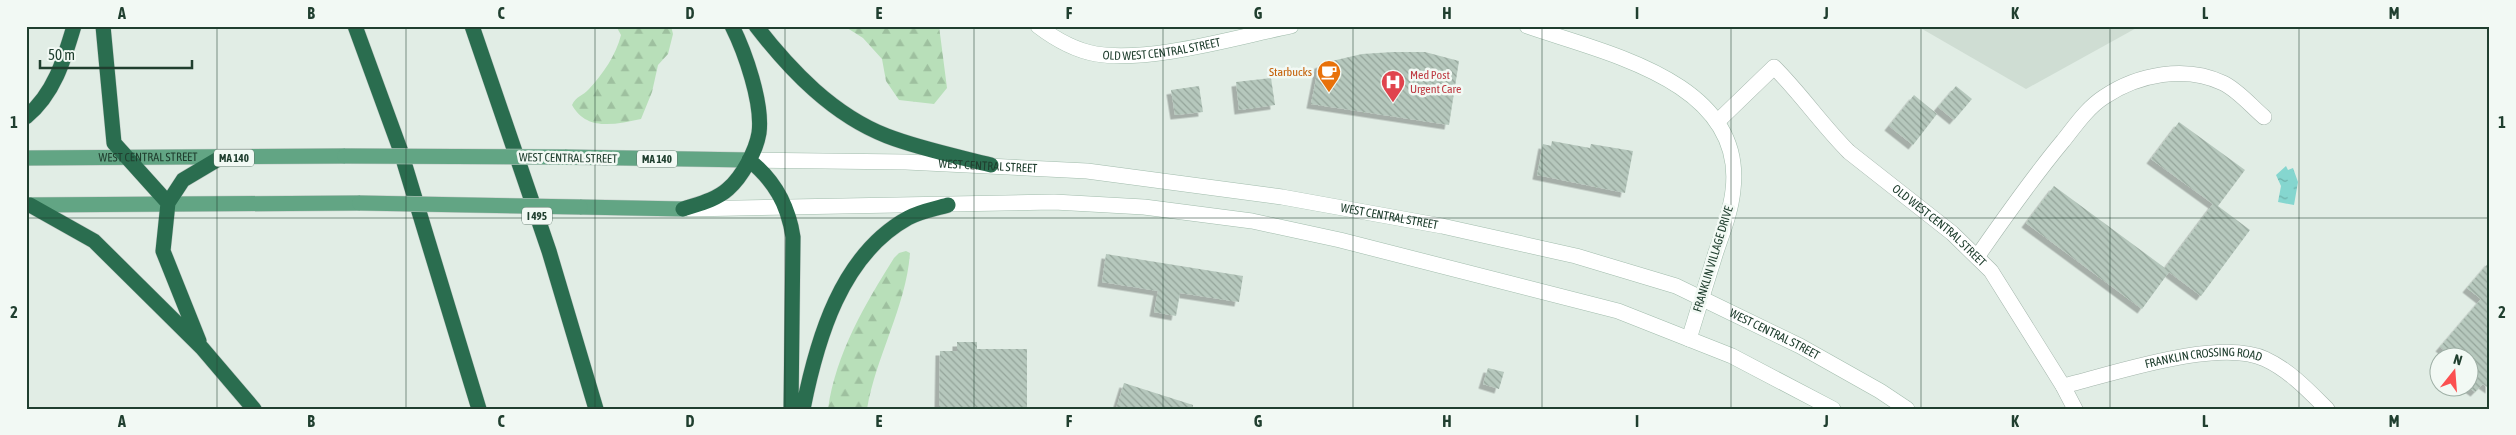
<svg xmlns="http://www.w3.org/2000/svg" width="2516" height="435" font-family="'Asap Condensed',sans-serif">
<defs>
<pattern id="forest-firs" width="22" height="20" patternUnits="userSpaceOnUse" patternTransform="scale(1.25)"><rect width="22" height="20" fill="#b8dfb9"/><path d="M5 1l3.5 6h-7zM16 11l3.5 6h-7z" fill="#9ec09f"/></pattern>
<pattern id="water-ripples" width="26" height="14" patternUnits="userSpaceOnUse" patternTransform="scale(1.25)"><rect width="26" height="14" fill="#85d6cf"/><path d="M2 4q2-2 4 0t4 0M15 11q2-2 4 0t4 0" fill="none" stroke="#6cafa8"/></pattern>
<pattern id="building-back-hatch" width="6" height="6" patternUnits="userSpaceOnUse" patternTransform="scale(1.25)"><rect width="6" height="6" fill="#b6c8bd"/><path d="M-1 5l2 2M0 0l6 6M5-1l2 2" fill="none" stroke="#94a49a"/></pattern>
<filter id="shadow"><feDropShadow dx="-4.5" dy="4.5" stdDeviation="0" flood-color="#0004"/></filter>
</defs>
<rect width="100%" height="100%" fill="#e1ede5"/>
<path fill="#cfddd3" d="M 1917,26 L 2140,26 L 2026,89 Z"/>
<path fill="url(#forest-firs)" d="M 616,26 L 671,26 L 673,34 L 668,54 L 658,65 L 652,92 L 641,119 C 616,124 587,132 572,105 C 576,96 583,96 589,89 C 603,74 616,55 621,35 Z
M 844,26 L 939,26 L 947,88 L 934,104 L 899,100 L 886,81 L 882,59 L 863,38 Z
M 906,251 L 910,253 C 906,307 876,356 867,409 L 828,409 C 836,353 865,304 894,258 L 899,253 Z"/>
<path fill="url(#water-ripples)" d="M 2286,166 L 2288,170 L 2293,168 L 2298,182 L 2294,205 L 2278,202 L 2281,186 L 2276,175 Z"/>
<path fill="url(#building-back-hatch)" filter="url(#shadow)" d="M 1393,52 L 1425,52 L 1459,61 L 1449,125 L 1311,104 L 1319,64 L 1362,54 Z
M 1271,78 L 1275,105 L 1239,110 L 1236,82 Z
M 1199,86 L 1203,112 L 1175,115 L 1171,90 Z
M 1956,86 L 1972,99 L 1954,120 L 1938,107 Z
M 1914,95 L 1937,114 L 1913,145 L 1889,126 Z
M 2179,122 L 2245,170 L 2218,206 L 2250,230 L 2201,296 L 2169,272 L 2142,309 L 2026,223 L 2054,186 L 2165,268 L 2213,204 L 2151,159 Z
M 1552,141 L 1590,148 L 1591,144 L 1633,151 L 1625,193 L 1537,175 L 1543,144 L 1551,146 Z
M 1106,254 L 1243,276 L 1239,302 L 1180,293 L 1176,316 L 1154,312 L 1158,291 L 1102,282 Z
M 2490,261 L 2490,389 L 2483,384 L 2475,392 L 2468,387 L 2468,358 L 2438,358 L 2438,361 L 2436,359 L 2444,350 L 2440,347 L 2481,299 L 2467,288 Z
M 957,342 L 977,342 L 977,349 L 1027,349 L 1027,409 L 939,409 L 940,351 L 957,351 Z
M 1488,368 L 1504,372 L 1499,389 L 1483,384 Z
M 1124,383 L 1193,405 L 1193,409 L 1116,409 Z"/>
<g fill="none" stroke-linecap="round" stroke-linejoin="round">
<g stroke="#a3b5ab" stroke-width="16">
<g id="street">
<path id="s1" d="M 1717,122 L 1774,67 C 1801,94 1822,125 1849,152 L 1952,233 L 1991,271 L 2063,386 L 2075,409"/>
<path d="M 1977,257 C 2005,217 2032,178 2063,141 C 2075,126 2087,108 2104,97 C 2138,74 2186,65 2223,83 C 2238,90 2252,107 2264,117"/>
<path id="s2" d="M 2063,386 C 2113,374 2219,337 2265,359 C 2289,370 2308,390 2327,409"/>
</g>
</g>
<g stroke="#a1bcac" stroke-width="16">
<g id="secondary">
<path id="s3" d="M 1038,26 C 1055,39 1074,50 1096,54 C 1150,63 1237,37 1291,26"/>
<path d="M 1527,26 C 1604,53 1746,81 1733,190 C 1731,211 1723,231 1716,252 C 1707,281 1698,310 1689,339"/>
<path id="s4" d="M 749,160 L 906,162 L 1087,171 L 1282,197 L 1442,226 L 1576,256 L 1676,286 L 1800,346 L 1880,391 L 1907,409"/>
<path d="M 689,209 L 1054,202 L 1144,207 L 1252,221 L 1340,240 L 1618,311 L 1732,356 L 1833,409"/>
</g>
</g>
<g stroke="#c1c9c5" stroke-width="16">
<g id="primary">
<path d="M 565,157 L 749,160"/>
<path id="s5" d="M 26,158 L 345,156"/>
<path d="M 26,205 L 360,203"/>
<path d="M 580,207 L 683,209"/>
</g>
</g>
<g stroke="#c1c9c5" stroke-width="16">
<path id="highway" d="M 103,26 L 114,143 L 168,203
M 355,26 L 400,149 L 479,409
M 472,26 L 549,251 L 596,409
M 756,26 C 791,71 833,115 887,136 C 921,149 956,156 991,165
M 26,117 C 54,94 64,60 74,26
M 749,160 C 774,180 788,204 793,237 L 791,409
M 30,205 L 94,241 L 202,348 L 254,409
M 683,209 C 698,204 716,200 728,189 C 742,177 756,151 759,133 C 763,103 745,52 732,26
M 199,341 L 163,251 L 168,203 L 183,180 L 220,158
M 803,409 C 817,339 841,255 908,218 C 921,211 935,209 948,205"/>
</g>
<use href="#street" stroke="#fff" stroke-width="15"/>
<use href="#secondary" stroke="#fff" stroke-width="15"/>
<use href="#primary" stroke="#62a584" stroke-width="15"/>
<use href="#highway" stroke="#2a6d4f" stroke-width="15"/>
<g stroke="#c1c9c5" stroke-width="16" stroke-linecap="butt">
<path id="primary-bridge" d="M 345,156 L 565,157
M 360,203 L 580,207"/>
</g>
<use href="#primary-bridge" stroke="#62a584" stroke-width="15"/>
</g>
<path fill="none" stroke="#203f2f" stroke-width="1" stroke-opacity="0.55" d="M 217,26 L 217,409M 406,26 L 406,409M 595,26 L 595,409M 785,26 L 785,409M 974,26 L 974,409M 1163,26 L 1163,409M 1353,26 L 1353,409M 1542,26 L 1542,409M 1731,26 L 1731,409M 1921,26 L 1921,409M 2110,26 L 2110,409M 2299,26 L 2299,409M 26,218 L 2490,218"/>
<defs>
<g id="cafe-pin" transform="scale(1.25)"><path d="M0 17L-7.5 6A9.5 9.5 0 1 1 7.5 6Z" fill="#e8710a" stroke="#f2f9f4"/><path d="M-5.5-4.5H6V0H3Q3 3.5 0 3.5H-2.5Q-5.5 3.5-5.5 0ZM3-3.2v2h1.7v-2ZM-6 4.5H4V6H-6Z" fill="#fff"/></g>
<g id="hospital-pin" transform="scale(1.25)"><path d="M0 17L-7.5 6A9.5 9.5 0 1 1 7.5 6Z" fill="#e0444e" stroke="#f2f9f4"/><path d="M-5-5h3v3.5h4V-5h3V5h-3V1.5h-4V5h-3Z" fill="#fff"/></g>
</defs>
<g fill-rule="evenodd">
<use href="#cafe-pin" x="1329" y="72"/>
<use href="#hospital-pin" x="1393" y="82"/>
</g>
<g text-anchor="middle" stroke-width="5" stroke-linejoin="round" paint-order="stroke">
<g fill="#f2f9f4" stroke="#5f776a" stroke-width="1">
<rect x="214" y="149.5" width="40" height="17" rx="4"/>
<rect x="637" y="150.5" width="40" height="17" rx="4"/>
<rect x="522" y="207.5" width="30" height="17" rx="4"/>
</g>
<g font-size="11" font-weight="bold" fill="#203f2f">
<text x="234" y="162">MA 140</text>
<text x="657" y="163">MA 140</text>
<text x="537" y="220">I 495</text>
</g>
<g font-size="12" fill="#203f2f" stroke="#f2f9f4">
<text dy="4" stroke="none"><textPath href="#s3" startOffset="131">OLD WEST CENTRAL STREET</textPath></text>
<text dy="4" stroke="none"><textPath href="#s5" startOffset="122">WEST CENTRAL STREET</textPath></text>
<text transform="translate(568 158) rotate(1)" y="4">WEST CENTRAL STREET</text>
<text dy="4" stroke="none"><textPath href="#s4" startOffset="239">WEST CENTRAL STREET</textPath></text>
<text dy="4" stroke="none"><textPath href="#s4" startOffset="644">WEST CENTRAL STREET</textPath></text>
<text dy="4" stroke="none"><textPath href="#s1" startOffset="309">OLD WEST CENTRAL STREET</textPath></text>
<text transform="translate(1713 259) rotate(-73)" y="4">FRANKLIN VILLAGE DRIVE</text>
<text dy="4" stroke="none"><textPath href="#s4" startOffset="1049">WEST CENTRAL STREET</textPath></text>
<text dy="4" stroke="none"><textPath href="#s2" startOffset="144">FRANKLIN CROSSING ROAD</textPath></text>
</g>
<g font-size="12" fill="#c56008" stroke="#f2f9f4" text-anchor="end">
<text x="1312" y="76">Starbucks</text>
</g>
<g font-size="12" fill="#be3a42" stroke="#f2f9f4" text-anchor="start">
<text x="1410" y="79">Med Post<tspan x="1410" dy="14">Urgent Care</tspan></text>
</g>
</g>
<rect width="2516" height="435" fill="none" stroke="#f2f9f4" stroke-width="55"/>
<g transform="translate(2454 372) rotate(17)"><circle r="24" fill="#f2f9f4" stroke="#9eafa5"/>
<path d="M0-4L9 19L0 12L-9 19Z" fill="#fb5050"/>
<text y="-8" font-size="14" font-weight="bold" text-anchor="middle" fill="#203f2f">N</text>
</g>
<path d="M40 60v8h152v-8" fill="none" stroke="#203f2f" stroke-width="2.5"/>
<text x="48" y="60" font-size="15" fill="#203f2f" stroke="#f2f9f4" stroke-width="4" paint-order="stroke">50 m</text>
<rect x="28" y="28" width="2460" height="380" fill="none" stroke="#203f2f" stroke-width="2"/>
<g font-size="16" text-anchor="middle" font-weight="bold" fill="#203f2f">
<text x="122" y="19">A</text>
<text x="311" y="19">B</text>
<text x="501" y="19">C</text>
<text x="690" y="19">D</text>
<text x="879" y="19">E</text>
<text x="1069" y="19">F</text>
<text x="1258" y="19">G</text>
<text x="1447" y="19">H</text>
<text x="1637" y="19">I</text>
<text x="1826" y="19">J</text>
<text x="2015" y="19">K</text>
<text x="2205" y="19">L</text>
<text x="2394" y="19">M</text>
<text x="14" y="128">1</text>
<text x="2502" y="128">1</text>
<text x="14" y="318">2</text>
<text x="2502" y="318">2</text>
<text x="122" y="427">A</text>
<text x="311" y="427">B</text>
<text x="501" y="427">C</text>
<text x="690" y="427">D</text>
<text x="879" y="427">E</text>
<text x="1069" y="427">F</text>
<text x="1258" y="427">G</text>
<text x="1447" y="427">H</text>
<text x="1637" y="427">I</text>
<text x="1826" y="427">J</text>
<text x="2015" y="427">K</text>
<text x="2205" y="427">L</text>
<text x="2394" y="427">M</text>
</g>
</svg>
